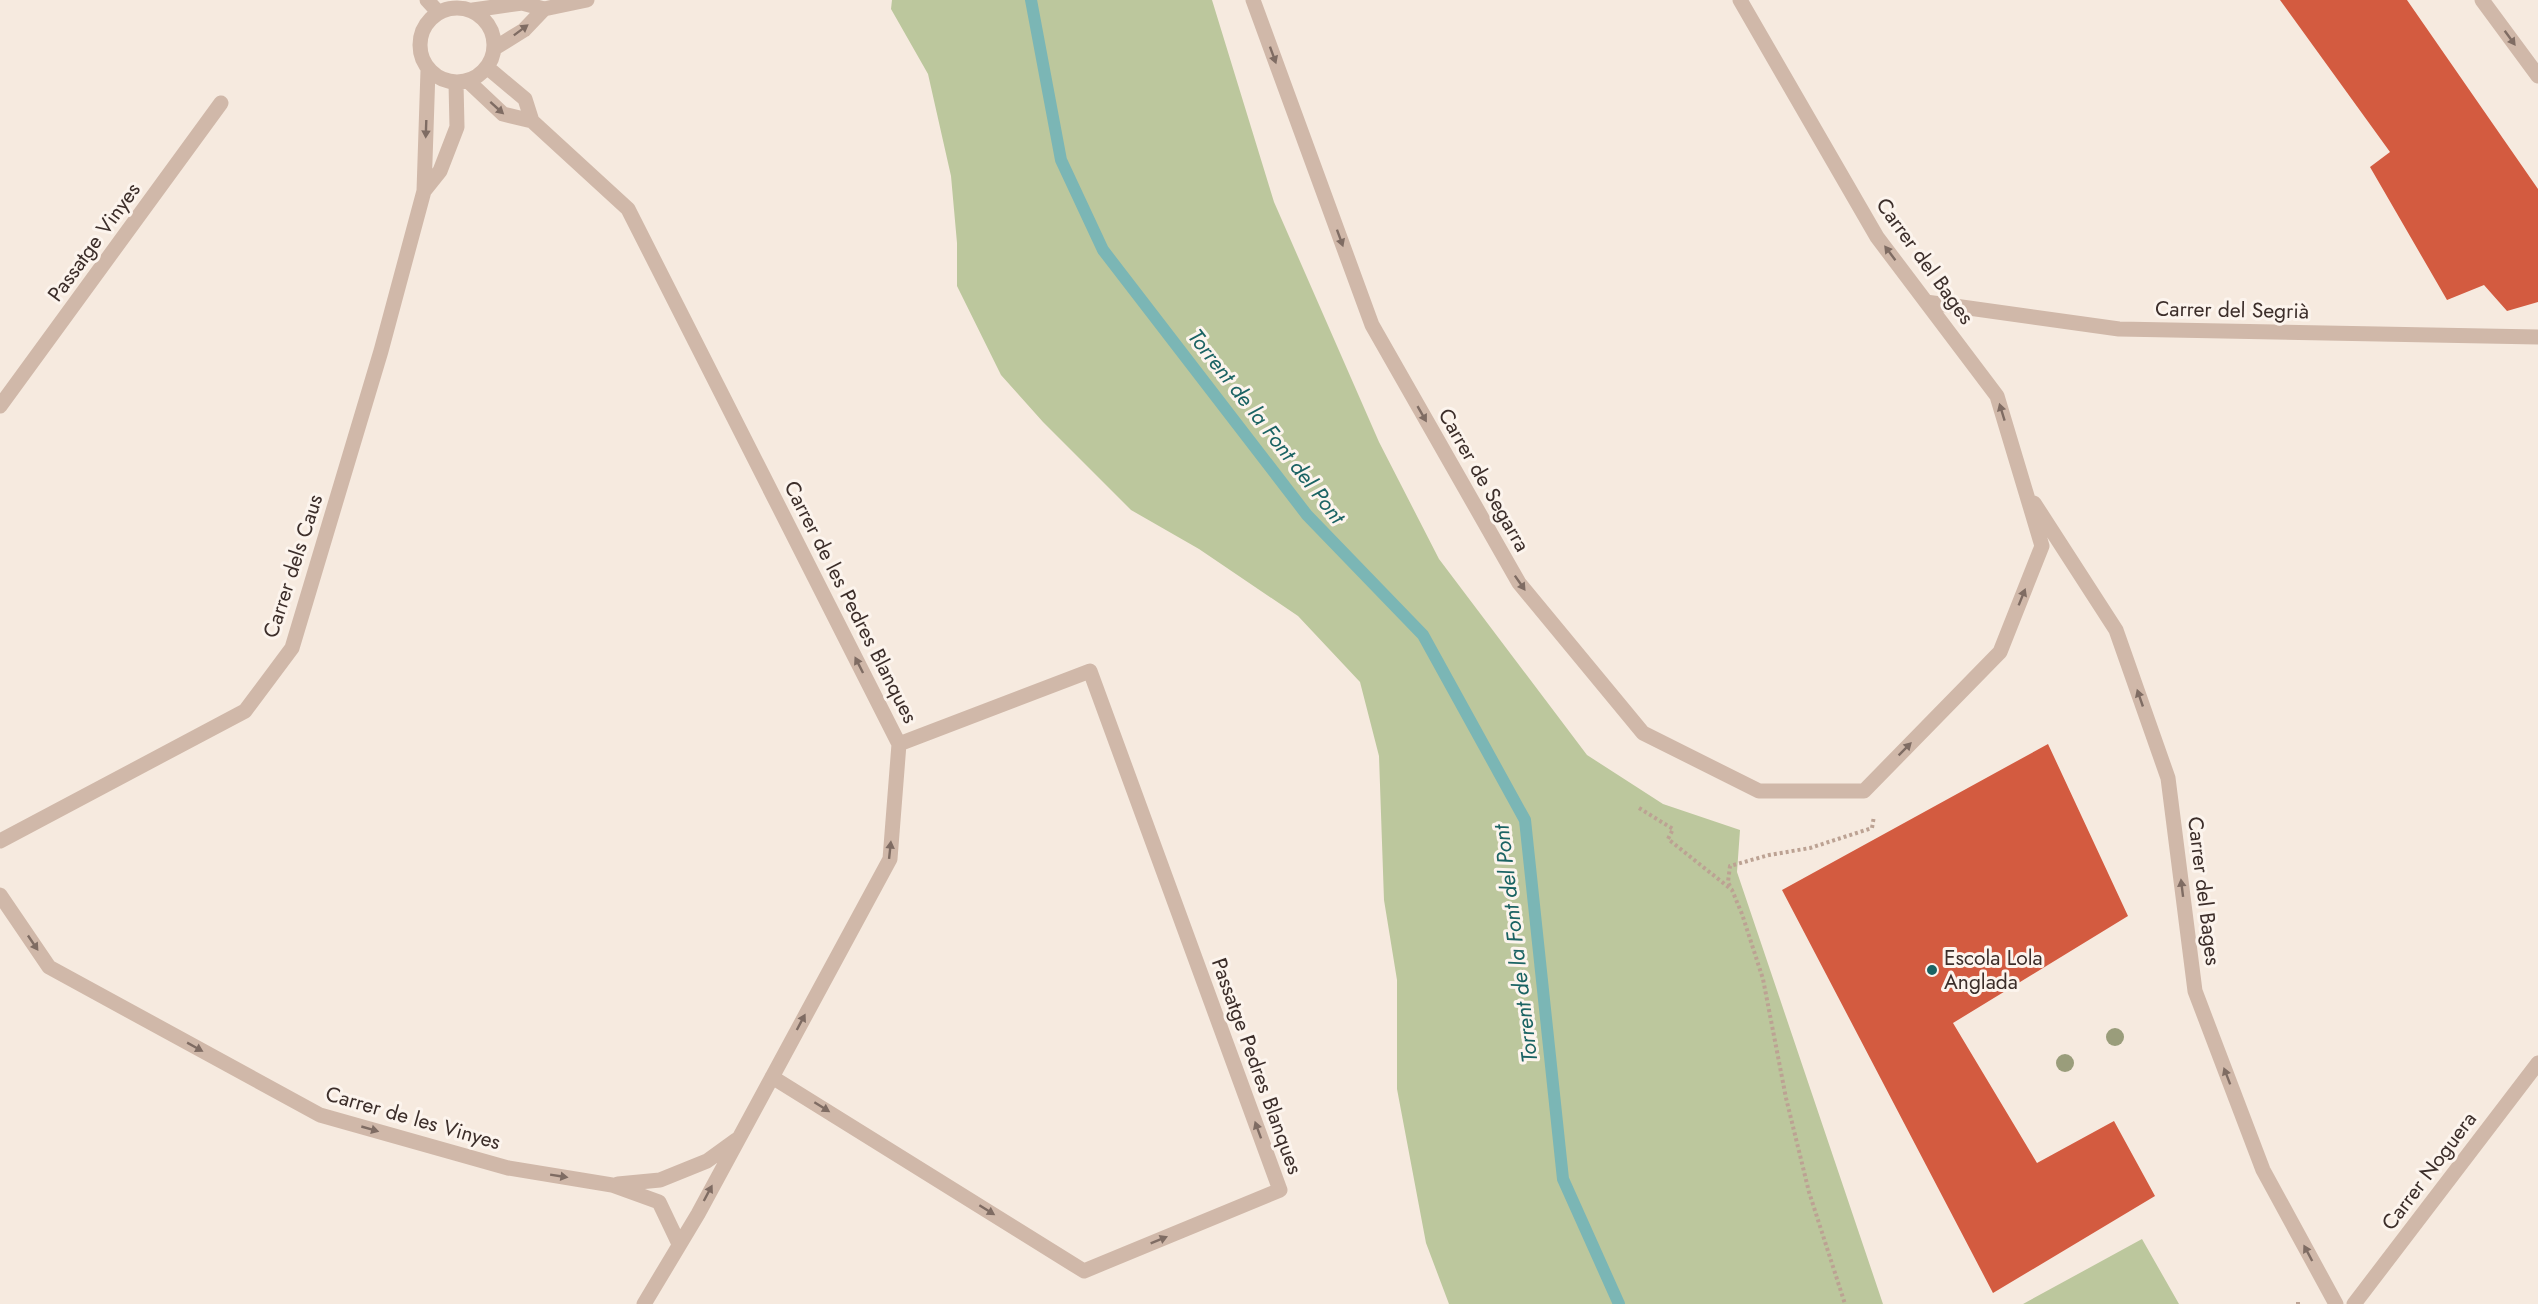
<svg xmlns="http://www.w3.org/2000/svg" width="2538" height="1304" font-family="Jost,sans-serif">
<rect width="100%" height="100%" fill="#f6eadf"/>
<path fill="#bcc79d" d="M 892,0 L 1212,0 L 1274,202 L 1379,442 L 1439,559 L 1587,755 L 1663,804 L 1740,830 L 1737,872 L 1883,1304 L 1449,1304 L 1426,1243 L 1397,1089 L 1397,980 L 1384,900 L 1379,756 L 1360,682 L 1298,616 L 1199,549 L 1131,510 L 1043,422 L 1001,375 L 957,286 L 957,243 L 951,176 L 928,74 L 891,9 Z
M 2142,1239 L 2179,1304 L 2023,1304 Z"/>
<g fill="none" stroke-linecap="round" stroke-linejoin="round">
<path stroke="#7bb6b5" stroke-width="12" d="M 1031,0 L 1061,160 L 1103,250 L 1307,515 L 1423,635 L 1525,820 L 1563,1179 L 1619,1304"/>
</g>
<path fill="#d35b40" d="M 2280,0 L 2407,0 L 2538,189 L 2538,302 L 2507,311 L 2484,285 L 2447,300 L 2370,167 L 2390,152 Z
M 2048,744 L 2128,916 L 1953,1023 L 2037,1163 L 2114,1121 L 2155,1196 L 1993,1293 L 1782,890 Z"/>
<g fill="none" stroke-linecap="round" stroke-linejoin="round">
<path stroke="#bca293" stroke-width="4" stroke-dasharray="3 3" stroke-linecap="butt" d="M 1639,808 L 1673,829 L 1668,839 L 1732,890 L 1742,914 L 1763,979 L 1786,1098 L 1809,1192 L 1845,1304
M 1730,886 L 1728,882 L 1730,866 L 1769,855 L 1810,848 L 1872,828 L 1874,816
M 2298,1304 L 2298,1302"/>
<path stroke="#d0b8a9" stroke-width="15" d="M 427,0 L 438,12
M 1253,0 L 1372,325 L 1519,583 L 1643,733 L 1759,791 L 1864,791 L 2000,652 L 2042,546 L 1997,396 L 1877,237 L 1740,0
M420 45a37 37 0 1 1 74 0a37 37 0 1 1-74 0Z
M 473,10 L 522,3 L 544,9 L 587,0
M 495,48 L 524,30 L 544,9
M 488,68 L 525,99 L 532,121
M 468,81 L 503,114 L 532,121 L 628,209 L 899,744 L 890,859 L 698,1214 L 644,1304
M 424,191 L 440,171 L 457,127 L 456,83
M 1926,302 L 2119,329 L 2538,337
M 0,406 L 221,103
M 2034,503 L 2116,630 L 2168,778 L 2195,991 L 2263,1170 L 2336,1304
M 0,841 L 245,711 L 292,648 L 381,351 L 424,191 L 428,70
M 0,895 L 49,967 L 320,1115 L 508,1168 L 612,1185 L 659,1202 L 679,1244
M 772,1077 L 1084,1271 L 1280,1190 L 1090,671 L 899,744
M 618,1184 L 660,1180 L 707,1161 L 736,1140
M 2354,1304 L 2538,1063"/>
<path stroke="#d0b8a9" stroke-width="15" d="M 2482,0 L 2538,76"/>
</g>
<g fill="#9a9d7b">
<circle cx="2115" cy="1037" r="9"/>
<circle cx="2065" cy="1063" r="9"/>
</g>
<defs><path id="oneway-solid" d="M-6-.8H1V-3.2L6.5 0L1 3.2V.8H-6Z" transform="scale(1.5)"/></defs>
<g fill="#7f6c63">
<use href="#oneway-solid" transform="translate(521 30) rotate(-37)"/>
<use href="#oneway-solid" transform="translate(2510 38) rotate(54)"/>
<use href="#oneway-solid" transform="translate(1273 55) rotate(70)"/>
<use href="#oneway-solid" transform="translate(497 108) rotate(42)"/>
<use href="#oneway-solid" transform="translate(426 129) rotate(92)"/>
<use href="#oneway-solid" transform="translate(1340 238) rotate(70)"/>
<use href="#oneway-solid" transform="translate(1890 253) rotate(-127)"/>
<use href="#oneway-solid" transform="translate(2002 412) rotate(-107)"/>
<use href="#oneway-solid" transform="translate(1422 414) rotate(60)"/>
<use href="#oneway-solid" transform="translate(1520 583) rotate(55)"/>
<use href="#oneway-solid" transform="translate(2022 597) rotate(-68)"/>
<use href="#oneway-solid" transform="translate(859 665) rotate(-117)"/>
<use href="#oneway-solid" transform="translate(2140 698) rotate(-109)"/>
<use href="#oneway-solid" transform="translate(1905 749) rotate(-45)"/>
<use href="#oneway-solid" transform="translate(890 850) rotate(-84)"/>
<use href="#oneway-solid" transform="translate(2182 888) rotate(-97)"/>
<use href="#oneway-solid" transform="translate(33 943) rotate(56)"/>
<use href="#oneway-solid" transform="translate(801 1022) rotate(-62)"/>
<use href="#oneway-solid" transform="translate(195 1047) rotate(29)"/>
<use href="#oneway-solid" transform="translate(2227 1076) rotate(-111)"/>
<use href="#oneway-solid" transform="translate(822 1107) rotate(32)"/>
<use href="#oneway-solid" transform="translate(370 1129) rotate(16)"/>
<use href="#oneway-solid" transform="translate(1258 1130) rotate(-110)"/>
<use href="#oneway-solid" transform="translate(559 1176) rotate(9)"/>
<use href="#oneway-solid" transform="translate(708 1193) rotate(-62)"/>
<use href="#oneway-solid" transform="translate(987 1210) rotate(32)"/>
<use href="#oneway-solid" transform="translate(1159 1240) rotate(-22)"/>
<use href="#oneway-solid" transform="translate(2308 1253) rotate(-118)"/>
</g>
<circle fill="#1a6363" stroke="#fcf4ed" stroke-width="2" cx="1932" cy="970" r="6"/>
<g text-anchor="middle" stroke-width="6" stroke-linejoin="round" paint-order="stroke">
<g font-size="21" fill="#3c2e2a" stroke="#fcf4ed">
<text transform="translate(94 242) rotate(-54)" y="7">Passatge Vinyes</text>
<text transform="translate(1925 261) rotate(54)" y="7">Carrer del Bages</text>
<text transform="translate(2232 310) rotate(1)" y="7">Carrer del Segrià</text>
<text transform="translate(1484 480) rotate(60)" y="7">Carrer de Segarra</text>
<text transform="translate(293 566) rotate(-72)" y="7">Carrer dels Caus</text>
<text transform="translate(851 602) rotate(63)" y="7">Carrer de les Pedres Blanques</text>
<text transform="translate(2204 891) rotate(83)" y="7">Carrer del Bages</text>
<text transform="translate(1257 1066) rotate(70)" y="7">Passatge Pedres Blanques</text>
<text transform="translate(413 1118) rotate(16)" y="7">Carrer de les Vinyes</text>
<text transform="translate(2429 1171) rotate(-53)" y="7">Carrer Noguera</text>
</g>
<g font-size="21" fill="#3c2e2a" stroke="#fcf4ed" text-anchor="start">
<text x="1944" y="965">Escola Lola<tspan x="1944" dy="24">Anglada</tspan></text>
</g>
<g font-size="22" font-style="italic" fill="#1a6363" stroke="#fcf4ed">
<text transform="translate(1267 426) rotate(52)" y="8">Torrent de la Font del Pont</text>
<text transform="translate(1515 944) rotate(-97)" y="8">Torrent de la Font del Pont</text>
</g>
</g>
</svg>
